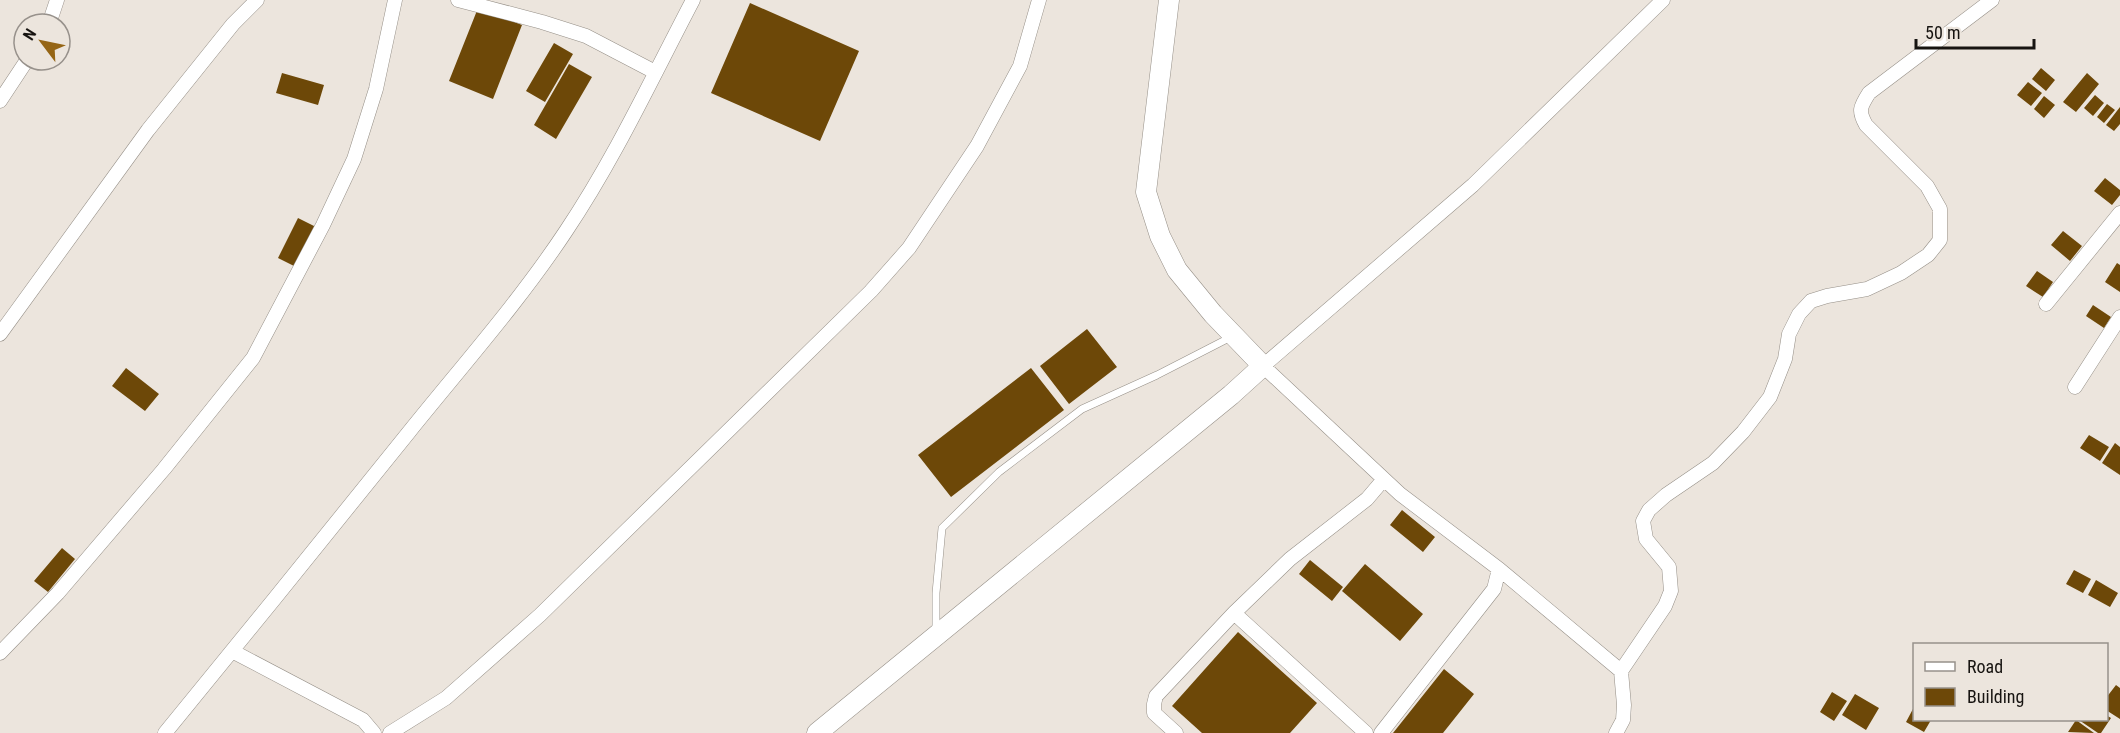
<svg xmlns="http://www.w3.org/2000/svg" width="2120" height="733" font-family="'Roboto Condensed',sans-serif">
<rect width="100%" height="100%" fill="#ece5dd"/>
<path fill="#6d4808" d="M 750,3 L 859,51 L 820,141 L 711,93 Z
M 478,8 L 522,25 L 493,99 L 449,81 Z
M 554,43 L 573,54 L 545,102 L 526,91 Z
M 569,64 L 592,77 L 556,139 L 534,125 Z
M 2041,68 L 2055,80 L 2046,91 L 2032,79 Z
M 282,73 L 324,85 L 318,105 L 276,93 Z
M 2087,73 L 2099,84 L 2076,112 L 2063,102 Z
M 2028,82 L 2042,93 L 2031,106 L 2017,95 Z
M 2095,95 L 2104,103 L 2093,116 L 2084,108 Z
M 2044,96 L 2055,105 L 2044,118 L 2034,109 Z
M 2107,104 L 2115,110 L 2104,123 L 2097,117 Z
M 2120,107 L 2120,124 L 2114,131 L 2106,125 Z
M 2105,178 L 2120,190 L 2120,195 L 2112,205 L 2094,191 Z
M 298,218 L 316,227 L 296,267 L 278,258 Z
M 2063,231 L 2082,246 L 2070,261 L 2051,245 Z
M 2117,263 L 2120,265 L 2120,292 L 2105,282 Z
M 2037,271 L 2053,282 L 2043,297 L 2026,286 Z
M 2093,305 L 2111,317 L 2104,328 L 2086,316 Z
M 1087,329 L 1117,367 L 1069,404 L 1040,366 Z
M 126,368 L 159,394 L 145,411 L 112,386 Z
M 1031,368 L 1064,410 L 951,497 L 918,455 Z
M 2089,435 L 2109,447 L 2100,461 L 2080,448 Z
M 2115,443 L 2120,447 L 2120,475 L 2102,463 Z
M 1402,510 L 1435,537 L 1423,552 L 1390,525 Z
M 62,548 L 75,559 L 48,592 L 34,581 Z
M 1310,560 L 1343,587 L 1332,601 L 1299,574 Z
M 1365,564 L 1423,614 L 1400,641 L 1342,591 Z
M 2074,570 L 2091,579 L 2083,593 L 2066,584 Z
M 2096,580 L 2118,593 L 2110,607 L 2088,595 Z
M 1238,632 L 1317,703 L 1290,733 L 1202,733 L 1172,706 Z
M 1444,669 L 1474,694 L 1443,733 L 1393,733 Z
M 2116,685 L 2120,688 L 2120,719 L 2106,710 L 2106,698 Z
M 1832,692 L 1847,701 L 1834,721 L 1820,712 Z
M 1855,694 L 1879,708 L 1866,730 L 1842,715 Z
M 1914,707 L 1914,720 L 1931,720 L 1924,732 L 1906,722 Z
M 2106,715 L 2111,718 L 2101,733 L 2098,733 L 2079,720 L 2106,720 Z
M 2076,720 L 2094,733 L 2068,732 Z"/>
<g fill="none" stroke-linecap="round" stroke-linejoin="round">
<g stroke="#958f87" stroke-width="8">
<path id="lane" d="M 936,630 L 936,593 L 942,528 L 999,472 L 1082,409 L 1157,375 L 1233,336"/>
</g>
<g stroke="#958f87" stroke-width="15">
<path id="street" d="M 458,0 L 542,22 L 586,36 L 655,72
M 49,24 L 57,0
M 0,101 L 27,60
M 2046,304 L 2120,213
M 0,334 L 148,130 L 233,24 L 257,0
M 2075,387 L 2120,317
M 1499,569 L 1621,671
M 1234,613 L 1366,733
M 232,651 L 363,720 L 374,733
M 0,653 L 58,593 L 164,469 L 253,358 L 323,225 L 354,159 L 376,89 L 395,0
M 165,733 C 247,633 328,533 409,432 C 462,366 519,302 566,231 C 615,158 652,78 693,0
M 390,733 L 446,698 L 540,615 L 871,291 L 909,248 L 977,146 L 1020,66 L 1039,0
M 1176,733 L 1154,713 L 1154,704 L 1156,696 L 1234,613 L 1290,559 L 1367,499 L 1384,479
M 1381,733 L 1494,589 L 1499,569 L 1400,494 L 1263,366 L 1473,185 L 1663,0
M 1616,733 L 1623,720 L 1624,705 L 1621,671 L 1665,606 L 1671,591 L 1669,567 L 1646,539 L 1643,521 L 1649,510 L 1666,495 L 1713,463 L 1743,432 L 1770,397 L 1785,359 L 1789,334 L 1799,314 L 1811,301 L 1827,296 L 1867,289 L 1901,273 L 1928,255 L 1940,240 L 1940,209 L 1927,186 L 1866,125 C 1858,111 1860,107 1869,93 L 1992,0"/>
</g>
<g stroke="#958f87" stroke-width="21">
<path id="secondary" d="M 817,733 L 1231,395 L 1263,366 L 1213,314 L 1177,270 L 1160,236 L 1146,192 L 1169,0"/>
</g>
<use href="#lane" stroke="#fff" stroke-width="7"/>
<use href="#street" stroke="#fff" stroke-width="14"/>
<use href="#secondary" stroke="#fff" stroke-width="20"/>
</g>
<rect x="1913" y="643" width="195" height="78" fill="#ece5dd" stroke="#97918b" stroke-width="1.5"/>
<rect x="1925" y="662" width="30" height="9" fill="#ffffff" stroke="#97918b" stroke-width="1.5"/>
<text x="1967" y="673" font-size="18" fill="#171411">Road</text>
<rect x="1925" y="688" width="30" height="18" fill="#6d4808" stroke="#97918b" stroke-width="1.5"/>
<text x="1967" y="703" font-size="18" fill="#171411">Building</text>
<g transform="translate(42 42) rotate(302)"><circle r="28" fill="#ece5dd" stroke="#97918b" stroke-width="1.5"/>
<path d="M0-4.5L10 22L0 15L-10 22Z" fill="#956515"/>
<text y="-9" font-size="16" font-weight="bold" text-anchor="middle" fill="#171411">N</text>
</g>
<path d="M1916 39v9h118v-9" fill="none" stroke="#171411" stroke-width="3"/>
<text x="1925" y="39" font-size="18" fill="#171411" stroke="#ece5dd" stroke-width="4.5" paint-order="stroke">50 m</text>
</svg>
